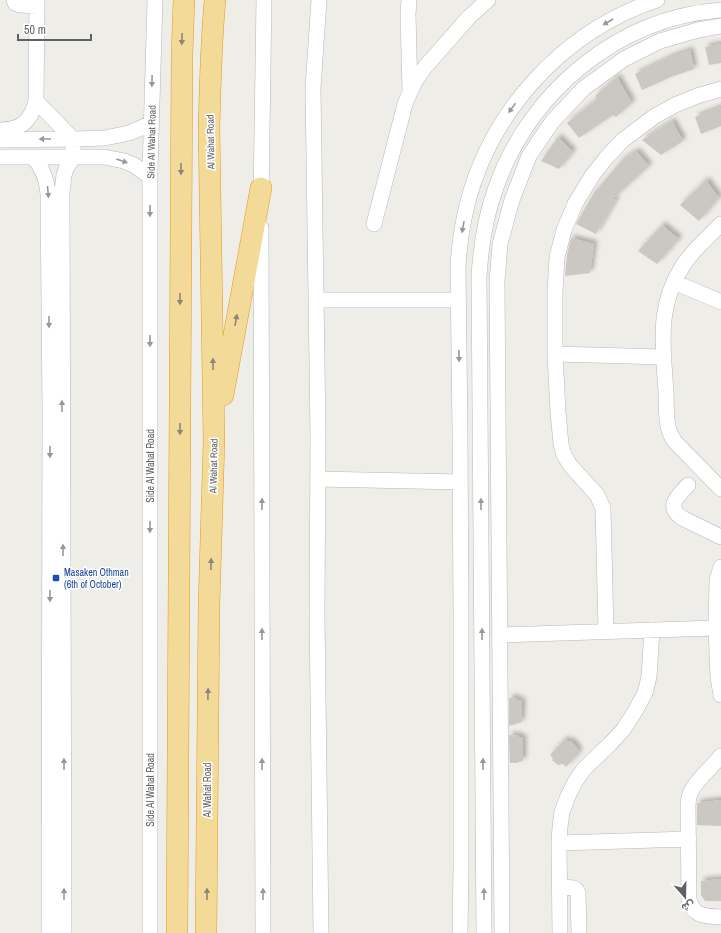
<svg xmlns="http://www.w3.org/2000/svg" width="721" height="933" font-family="'Archivo Narrow',Vazirmatn,sans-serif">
<defs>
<filter id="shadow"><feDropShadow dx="3.5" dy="-3.5" stdDeviation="2" flood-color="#0004"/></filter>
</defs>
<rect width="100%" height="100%" fill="#efede7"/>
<path fill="#cbc8c4" filter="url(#shadow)" d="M 721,44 L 721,63 L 709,65 L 705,47 Z
M 690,50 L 694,69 L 671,77 L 642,90 L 635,74 L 671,57 Z
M 617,77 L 632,103 L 616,117 L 613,115 L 579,138 L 567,123 L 597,99 L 595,96 Z
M 721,107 L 721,126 L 701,134 L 695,117 Z
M 672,121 L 683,141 L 661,155 L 642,140 Z
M 558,137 L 573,152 L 559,169 L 541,161 Z
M 636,151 L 649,166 L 613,199 L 616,200 L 596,234 L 576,224 L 595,191 L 596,191 L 622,160 Z
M 706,180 L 719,198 L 699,221 L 680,205 Z
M 662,225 L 679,239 L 657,264 L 638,251 Z
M 571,238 L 594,244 L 590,273 L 565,276 L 567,255 Z
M 509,698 L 516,698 L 517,701 L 522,700 L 522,715 L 521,715 L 522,722 L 509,726 Z
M 509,735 L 519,736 L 519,737 L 523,738 L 523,761 L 518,762 L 517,763 L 510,763 Z
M 565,739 L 568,742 L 571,741 L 577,748 L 579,753 L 566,767 L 563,764 L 558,765 L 552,760 L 553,758 L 550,755 Z
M 721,800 L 721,826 L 697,825 L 697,803 Z
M 721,879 L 721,901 L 705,901 L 701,895 L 701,881 Z"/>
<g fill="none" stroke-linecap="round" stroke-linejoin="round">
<g stroke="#b4b7ba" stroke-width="16">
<path id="minor" d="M 14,0 L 15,3 L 20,5 L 37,6
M 319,0 L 313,88 L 318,434 L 317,614 L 321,933
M 409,0 L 408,14 L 410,91
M 36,101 L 73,139 L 73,157 L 66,169 L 64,175 L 62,192 L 64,933
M 0,130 C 21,130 31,121 36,101 L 37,0
M 0,140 L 73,139 L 105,138 L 129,133 L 141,128 L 151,123
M 0,157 L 104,157 L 124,161 L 134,165 L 150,177
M 33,157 C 43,168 47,180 48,194 L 50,409 L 49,933
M 261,198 L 264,0
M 374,224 L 405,104 L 410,92 L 416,80 L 425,67 L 469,17 L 488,0
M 721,224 C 708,237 694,249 684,264 C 656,306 663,345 666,392 C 667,409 664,431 677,444 L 721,489
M 261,228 L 263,933
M 674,282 L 721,302
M 316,300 L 458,300
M 555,354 L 664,357
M 318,479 L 460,482
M 688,485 C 678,496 665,506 682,518 L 721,537
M 721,567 L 717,580 L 716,628 L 718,677 L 721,695
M 606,631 L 603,508 L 597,495 L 570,465 L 564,455 L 561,444 L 558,412 L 555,354 L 555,292 L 557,257 L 564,230 L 575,204 L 592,176 L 606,158 L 623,140 L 655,116 L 675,105 L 697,96 L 721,89
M 499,635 L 716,628
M 721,756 C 713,766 695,781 691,792 C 688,797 688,802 688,807 L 689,899 C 693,917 705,916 721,917
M 559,843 L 689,839
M 560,888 C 567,888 575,885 578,893 L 579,933
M 150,933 L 150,171 L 155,0
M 460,933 L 461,866 L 461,618 L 460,433 L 458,268 C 459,246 462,226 467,205 C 491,110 564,31 657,0
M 484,933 L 479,276 C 481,246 485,218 495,190 C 529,92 617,18 721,10
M 502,933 L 497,281 L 500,244 L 512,200 L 529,156 L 552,122 L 584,88 L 624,59 L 660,41 L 698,30 L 721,26
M 560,933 L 559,843 L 560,827 L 562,812 L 568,796 L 575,782 L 584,769 L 610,744 L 623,730 L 634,713 L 645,693 L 649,677 L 652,630"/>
</g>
<g stroke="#e19b15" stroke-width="22">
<path id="highway" d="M 223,395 L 261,188
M 177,933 L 182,55 L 184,0
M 206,933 L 209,604 L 214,441 L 209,129 C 210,86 211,43 215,0"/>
</g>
<use href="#minor" stroke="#fff" stroke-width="15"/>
<use href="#highway" stroke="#f4da99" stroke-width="21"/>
</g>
<defs><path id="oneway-solid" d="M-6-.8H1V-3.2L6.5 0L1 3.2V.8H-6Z"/></defs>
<g fill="#96999c">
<use href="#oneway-solid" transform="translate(608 22) rotate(150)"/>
<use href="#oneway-solid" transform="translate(152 81) rotate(91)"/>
<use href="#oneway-solid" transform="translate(512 108) rotate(126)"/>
<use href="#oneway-solid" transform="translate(45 139) rotate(180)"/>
<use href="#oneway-solid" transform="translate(122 161) rotate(19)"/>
<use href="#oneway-solid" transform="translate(48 192) rotate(85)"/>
<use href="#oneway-solid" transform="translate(150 211) rotate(90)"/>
<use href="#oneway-solid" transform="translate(463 227) rotate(100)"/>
<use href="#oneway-solid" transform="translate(49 322) rotate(90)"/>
<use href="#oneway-solid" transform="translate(150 341) rotate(90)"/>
<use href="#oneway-solid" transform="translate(459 356) rotate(89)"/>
<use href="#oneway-solid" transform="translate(62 406) rotate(-90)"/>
<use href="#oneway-solid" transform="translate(50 452) rotate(90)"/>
<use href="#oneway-solid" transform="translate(262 504) rotate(-90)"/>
<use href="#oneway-solid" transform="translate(481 504) rotate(-90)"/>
<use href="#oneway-solid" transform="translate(150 527) rotate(90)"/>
<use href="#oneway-solid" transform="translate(63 550) rotate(-90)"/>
<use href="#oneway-solid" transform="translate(50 596) rotate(90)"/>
<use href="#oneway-solid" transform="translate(262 634) rotate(-90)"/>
<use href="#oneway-solid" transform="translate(482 634) rotate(-90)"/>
<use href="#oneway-solid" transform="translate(64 764) rotate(-90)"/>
<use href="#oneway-solid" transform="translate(262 764) rotate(-90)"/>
<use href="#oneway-solid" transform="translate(483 764) rotate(-90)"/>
<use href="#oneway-solid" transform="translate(64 894) rotate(-90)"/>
<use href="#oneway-solid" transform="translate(263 894) rotate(-90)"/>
<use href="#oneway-solid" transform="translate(484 894) rotate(-90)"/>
</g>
<g fill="#8b8675">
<use href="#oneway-solid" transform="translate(182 39) rotate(92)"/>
<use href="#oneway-solid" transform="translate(181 169) rotate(90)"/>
<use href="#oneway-solid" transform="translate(180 299) rotate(90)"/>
<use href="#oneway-solid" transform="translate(236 320) rotate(-80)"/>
<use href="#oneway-solid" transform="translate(213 364) rotate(-91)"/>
<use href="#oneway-solid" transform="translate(180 429) rotate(90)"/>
<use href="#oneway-solid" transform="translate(211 564) rotate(-88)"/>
<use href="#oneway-solid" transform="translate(208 694) rotate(-89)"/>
<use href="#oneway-solid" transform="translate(207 894) rotate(-90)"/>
</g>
<rect fill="#1a4fb4" stroke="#fff" stroke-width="1.5" x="52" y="574" width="8" height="8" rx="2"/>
<g text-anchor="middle" stroke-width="3" stroke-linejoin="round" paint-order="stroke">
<g font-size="10" fill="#5e6266" stroke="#fff">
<text transform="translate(151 142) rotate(-89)" y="4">Side Al Wahat Road</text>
<text transform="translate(210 142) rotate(-91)" y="4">Al Wahat Road</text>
<text transform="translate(150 466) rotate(-90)" y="4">Side Al Wahat Road</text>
<text transform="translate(213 466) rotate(-89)" y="4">Al Wahat Road</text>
<text transform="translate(150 790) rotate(-90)" y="4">Side Al Wahat Road</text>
<text transform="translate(207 790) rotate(-90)" y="4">Al Wahat Road</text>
</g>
<g font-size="10" fill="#164399" stroke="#fff" text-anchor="start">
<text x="64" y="576">Masaken Othman<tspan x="64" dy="12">(6th of October)</tspan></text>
</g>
</g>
<g transform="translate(685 897) rotate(160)" stroke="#ffffff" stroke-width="3" paint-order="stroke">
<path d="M0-3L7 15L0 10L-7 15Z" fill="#5e6266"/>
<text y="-6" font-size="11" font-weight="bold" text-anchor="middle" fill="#5e6266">ش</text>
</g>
<path d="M18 34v6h73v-6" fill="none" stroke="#5e6266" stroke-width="2"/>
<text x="24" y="34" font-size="12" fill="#5e6266" stroke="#ffffff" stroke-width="3" paint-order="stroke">50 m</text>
</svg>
